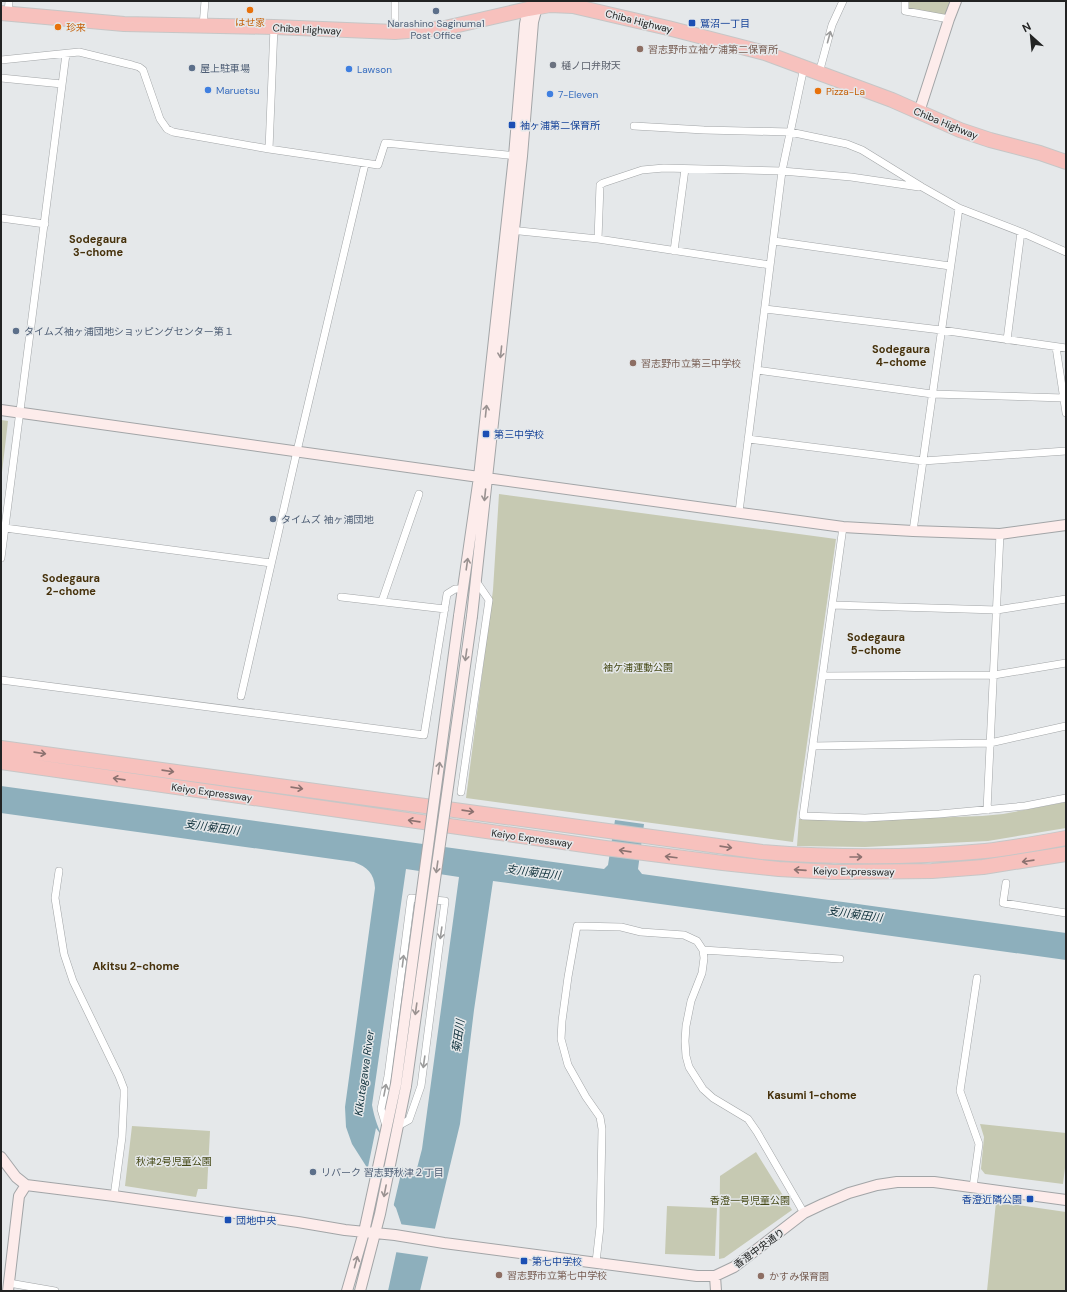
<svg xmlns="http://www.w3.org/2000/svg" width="1067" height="1292" font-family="'DM Sans','Noto Sans JP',sans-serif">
<rect width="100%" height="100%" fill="#e5e8ea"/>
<path fill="#c6c9b2" d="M 905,1 L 956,1 L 949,19 L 905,11 Z
M 1,420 L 8,421 L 1,481 Z
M 499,494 L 836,539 L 793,842 L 466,798 L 493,590 Z
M 1066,802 L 1066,828 L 988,841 L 865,847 L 797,846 L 799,819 L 846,821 L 982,816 L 1003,814 Z
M 980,1124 L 1066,1133 L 1066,1160 L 1063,1184 L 985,1174 L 981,1169 L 984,1137 Z
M 132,1126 L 210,1131 L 207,1189 L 198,1189 L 196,1197 L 125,1186 Z
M 756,1152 L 792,1210 L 724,1258 L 719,1259 L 720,1176 Z
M 996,1202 L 1066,1212 L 1066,1291 L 987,1291 Z
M 667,1206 L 717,1208 L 715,1256 L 665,1254 Z"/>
<path fill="#8dafbc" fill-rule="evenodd" d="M 1,786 L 604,869 L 608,865 L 615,820 L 644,824 L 638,869 L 642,874 L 1066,933 L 1066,960 L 493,881 L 474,1010 L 460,1124 L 420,1291 L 388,1291 L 402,1226 L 396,1208 L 380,1188 L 352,1144 L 346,1127 L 345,1107 L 375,888 C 374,873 367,867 354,862 L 1,813 ZM 406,869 L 459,877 L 422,1149 L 415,1176 L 410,1176 L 405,1171 C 389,1149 377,1133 372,1105 Z"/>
<path fill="#e5e8ea" d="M 376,1128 L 403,1165 L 393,1208 L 367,1172 Z
M 399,1224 L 437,1229 L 430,1257 L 395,1252 L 400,1227 Z"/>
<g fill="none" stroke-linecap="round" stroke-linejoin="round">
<g stroke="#a2a5a7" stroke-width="8">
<path id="street" d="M 905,1 L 905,11 L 949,19
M 8,13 L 9,1
M 203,26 L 205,1
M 395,32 L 395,1
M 1,60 L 79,52 L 132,65 L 139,67 L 143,70 L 160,119 L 167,129 L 173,132 L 269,149 L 378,165 L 385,143 L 518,156
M 819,73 L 832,25 L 843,1
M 1,78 L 62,84
M 634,126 L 704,130 L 790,132 L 847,144 L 862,150 L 922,187 L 959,208 L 1021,232 L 1066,252
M 269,149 L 274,27
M 1,218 L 45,224
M 510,230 L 598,239 L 770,265
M 598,239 L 600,185 L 603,183 L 642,170 L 664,168 L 782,171 L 851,177 L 919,187
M 774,241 L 950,266
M 674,251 L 685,169
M 765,309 L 941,330 L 1066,348
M 1007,340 L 1021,232
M 1056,347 L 1066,413
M 757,370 L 932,394 L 1064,398
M 748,439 L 923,461 L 1066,451
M 739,512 L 782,171 L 804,67
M 843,527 L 803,816 L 865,818 L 939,814 L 1025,806 L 1066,798
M 5,528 L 271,563
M 913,531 L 959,208
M 1,558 L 66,54
M 341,597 L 445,609
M 382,601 L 419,494
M 833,605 L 997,610 L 1066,599
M 823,676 L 994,675 L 1066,663
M 1,680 L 424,735 L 447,594 L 455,589 L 463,589
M 241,696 L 297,451 L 365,164
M 813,746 L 990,743 L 1066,726
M 461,792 L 489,600 L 476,581
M 987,810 L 1000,534
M 59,871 L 55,898 L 64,954 L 73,981 L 119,1076 L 124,1089 L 124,1096 L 122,1137 L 114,1196
M 1006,883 L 1003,903 L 1066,913
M 703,950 L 840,959
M 386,1126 L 381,1109 L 388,1076 L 411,898 L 445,901 L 421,1086 L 409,1120 L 398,1126
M 973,1187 L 979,1144 L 960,1091 L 977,978
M 596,1262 L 600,1227 L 602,1129 L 600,1117 L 586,1097 L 568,1065 L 561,1039 L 562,1021 L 568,977 L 577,926 L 621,927 L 641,932 L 684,935 L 697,941 L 703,950 L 704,958 L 702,973 L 691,1001 L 686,1026 L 685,1041 L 686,1056 L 689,1067 L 703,1089 L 713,1098 L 748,1119 L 757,1132 L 804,1213
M 9,1283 L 55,1291"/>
</g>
<g stroke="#a2a5a7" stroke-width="12">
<path id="secondary" d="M 919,112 L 949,19 L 956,1
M 1,410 L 479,477 L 843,527 L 913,531 L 1000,534 L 1066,525
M 459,616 L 479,477 L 514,156 L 525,24 L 528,9
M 472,616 L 522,156 L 533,22 L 537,7
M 1,1157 L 16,1177 L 26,1185 L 114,1196 L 298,1222 L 345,1230 L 395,1235 L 444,1243 L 697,1276 L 715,1276 L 734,1267 L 804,1213 L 823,1204 L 849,1193 L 877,1185 L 897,1182 L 934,1182 L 1066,1200
M 715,1276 L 716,1291
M 8,1291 L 19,1196 L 26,1185
M 347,1291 L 364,1232 L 396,1084
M 360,1291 L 380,1214 L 406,1086"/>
</g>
<g stroke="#c6c6c6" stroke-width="16">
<path id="highway" d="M 1,13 L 124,24 L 274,27 L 395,32 L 445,28 L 528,9 L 550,5 L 573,6 L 668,28 L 765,53 L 892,100 L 960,130 L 990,140 L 1040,153 L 1066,162
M 1,748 L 762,852 C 837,858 910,858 985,851 C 1012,848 1039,843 1066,838
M 1,762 L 605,848 L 723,863 L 779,869 L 834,872 L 932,871 L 983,867 L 1066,854"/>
</g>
<use href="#street" stroke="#fff" stroke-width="7"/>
<use href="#secondary" stroke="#fdeceb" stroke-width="10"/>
<use href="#highway" stroke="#f7c1bd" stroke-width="14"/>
<g stroke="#a2a5a7" stroke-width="12" stroke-linecap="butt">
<path id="secondary-bridge" d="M 396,1084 L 459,616
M 406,1086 L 472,616"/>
</g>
<use href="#secondary-bridge" stroke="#fdeceb" stroke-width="10"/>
</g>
<defs><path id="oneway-shaft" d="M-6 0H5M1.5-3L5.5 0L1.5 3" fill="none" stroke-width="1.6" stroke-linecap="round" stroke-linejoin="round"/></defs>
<g stroke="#9c9c9c">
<use href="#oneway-shaft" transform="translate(829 37) rotate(-75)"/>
<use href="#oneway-shaft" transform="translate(441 933) rotate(98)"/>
<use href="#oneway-shaft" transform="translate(403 961) rotate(-83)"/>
<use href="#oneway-shaft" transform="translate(424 1062) rotate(98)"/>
<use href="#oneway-shaft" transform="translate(385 1090) rotate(-79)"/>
</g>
<g stroke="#9a9291">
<use href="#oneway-shaft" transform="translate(501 352) rotate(96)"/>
<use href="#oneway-shaft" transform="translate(486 411) rotate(-84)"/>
<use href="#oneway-shaft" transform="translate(485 495) rotate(96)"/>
<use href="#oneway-shaft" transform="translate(467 564) rotate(-82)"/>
<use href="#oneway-shaft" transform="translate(466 655) rotate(98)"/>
<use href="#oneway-shaft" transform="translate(439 768) rotate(-82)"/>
<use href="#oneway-shaft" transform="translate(437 867) rotate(98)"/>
<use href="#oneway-shaft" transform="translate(416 1009) rotate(98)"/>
<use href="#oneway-shaft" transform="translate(385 1191) rotate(101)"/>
<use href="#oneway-shaft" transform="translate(356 1262) rotate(-75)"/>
</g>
<g stroke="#8c7270">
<use href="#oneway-shaft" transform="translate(40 753) rotate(8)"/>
<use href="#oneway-shaft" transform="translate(168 771) rotate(8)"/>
<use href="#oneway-shaft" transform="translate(119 779) rotate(-172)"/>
<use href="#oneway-shaft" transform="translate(297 788) rotate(8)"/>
<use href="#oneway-shaft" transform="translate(468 811) rotate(8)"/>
<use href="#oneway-shaft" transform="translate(414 821) rotate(-172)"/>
<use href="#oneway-shaft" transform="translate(726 847) rotate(8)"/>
<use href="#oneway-shaft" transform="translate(625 851) rotate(-172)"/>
<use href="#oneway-shaft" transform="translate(671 857) rotate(-173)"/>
<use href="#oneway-shaft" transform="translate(856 857)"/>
<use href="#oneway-shaft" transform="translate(1028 861) rotate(172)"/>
<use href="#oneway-shaft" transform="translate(800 870) rotate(-176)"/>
</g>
<g fill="#e8710a" stroke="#e5e8ea" stroke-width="1.5">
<circle cx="250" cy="10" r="4"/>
<circle cx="58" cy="27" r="4"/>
<circle cx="818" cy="91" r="4"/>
</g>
<g fill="#5c6f8a" stroke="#e5e8ea" stroke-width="1.5">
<circle cx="436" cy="11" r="4"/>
<circle cx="192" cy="68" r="4"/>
<circle cx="16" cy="331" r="4"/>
<circle cx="273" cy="519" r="4"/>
<circle cx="313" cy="1172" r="4"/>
</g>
<g fill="#1a4fb4" stroke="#e5e8ea" stroke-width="1.5">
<rect x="688" y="19" width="8" height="8" rx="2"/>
<rect x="508" y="121" width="8" height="8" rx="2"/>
<rect x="482" y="430" width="8" height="8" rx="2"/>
<rect x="1026" y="1195" width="8" height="8" rx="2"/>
<rect x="224" y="1216" width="8" height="8" rx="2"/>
<rect x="520" y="1257" width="8" height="8" rx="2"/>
</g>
<g fill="#8d6e63" stroke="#e5e8ea" stroke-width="1.5">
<circle cx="640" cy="49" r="4"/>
<circle cx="633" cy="363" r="4"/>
<circle cx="499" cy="1275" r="4"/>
<circle cx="761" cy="1276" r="4"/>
</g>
<circle fill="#6b7280" stroke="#e5e8ea" stroke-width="1.5" cx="553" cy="65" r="4"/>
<g fill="#3f7fe0" stroke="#e5e8ea" stroke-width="1.5">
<circle cx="349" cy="69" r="4"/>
<circle cx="208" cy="90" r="4"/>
<circle cx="550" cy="94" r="4"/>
</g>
<g text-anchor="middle" stroke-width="3" stroke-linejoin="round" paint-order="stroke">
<g font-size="10" fill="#222323" stroke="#e5e8ea">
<text transform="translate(639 21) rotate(14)" y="4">Chiba Highway</text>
<text transform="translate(307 29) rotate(3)" y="4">Chiba Highway</text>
<text transform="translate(946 123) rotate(22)" y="4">Chiba Highway</text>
<text transform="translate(212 792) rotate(8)" y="4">Keiyo Expressway</text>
<text transform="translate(532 838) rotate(8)" y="4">Keiyo Expressway</text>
<text transform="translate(854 871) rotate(1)" y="4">Keiyo Expressway</text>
<text transform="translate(759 1248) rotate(-36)" y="4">香澄中央通り</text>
</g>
<g font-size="10" fill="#c56008" stroke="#e5e8ea" text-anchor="start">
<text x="250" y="26" text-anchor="middle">はせ家</text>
<text x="66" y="31">珍来</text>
<text x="826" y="95">Pizza-La</text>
</g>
<g font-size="10" fill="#4e5e75" stroke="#e5e8ea" text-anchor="start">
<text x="436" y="27" text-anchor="middle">Narashino Saginuma1<tspan x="436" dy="12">Post Office</tspan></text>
<text x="200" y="72">屋上駐車場</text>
<text x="24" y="335">タイムズ袖ヶ浦団地ショッピングセンター第１</text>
<text x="281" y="523">タイムズ 袖ヶ浦団地</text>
<text x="321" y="1176">リパーク 習志野秋津２丁目</text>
</g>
<g font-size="10" fill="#164399" stroke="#e5e8ea" text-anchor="start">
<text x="700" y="27">鷲沼一丁目</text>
<text x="520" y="129">袖ヶ浦第二保育所</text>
<text x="494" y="438">第三中学校</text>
<text x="1022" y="1203" text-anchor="end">香澄近隣公園</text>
<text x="236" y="1224">団地中央</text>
<text x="532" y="1265">第七中学校</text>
</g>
<g font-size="10" fill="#785e54" stroke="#e5e8ea" text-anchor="start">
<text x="648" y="53">習志野市立袖ケ浦第二保育所</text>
<text x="641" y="367">習志野市立第三中学校</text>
<text x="507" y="1279">習志野市立第七中学校</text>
<text x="769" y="1280">かすみ保育園</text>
</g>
<g font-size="10" fill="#5b616d" stroke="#e5e8ea" text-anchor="start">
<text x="561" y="69">樋ノ口弁財天</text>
</g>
<g font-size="10" fill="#366cbe" stroke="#e5e8ea" text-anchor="start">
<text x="357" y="73">Lawson</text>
<text x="216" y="94">Maruetsu</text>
<text x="558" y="98">7-Eleven</text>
</g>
<g font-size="10" fill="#454916" stroke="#e5e8ea">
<text x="638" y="671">袖ケ浦運動公園</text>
<text x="174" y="1165">秋津2号児童公園</text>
<text x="750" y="1204">香澄一号児童公園</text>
</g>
<g font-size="11" font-weight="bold" fill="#46310b" stroke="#e5e8ea">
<text x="98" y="243">Sodegaura<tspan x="98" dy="13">3-chome</tspan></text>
<text x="901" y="353">Sodegaura<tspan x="901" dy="13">4-chome</tspan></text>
<text x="71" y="582">Sodegaura<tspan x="71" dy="13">2-chome</tspan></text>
<text x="876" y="641">Sodegaura<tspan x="876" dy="13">5-chome</tspan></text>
<text x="136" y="970">Akitsu 2-chome</text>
<text x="812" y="1099">Kasumi 1-chome</text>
</g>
<g font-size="11" font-style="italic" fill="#0c2e39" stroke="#e5e8ea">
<text transform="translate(212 827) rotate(8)" y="4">支川菊田川</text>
<text transform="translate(533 872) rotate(7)" y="4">支川菊田川</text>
<text transform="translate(855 914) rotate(8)" y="4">支川菊田川</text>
<text transform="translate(458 1036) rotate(-82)" y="4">菊田川</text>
<text transform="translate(364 1073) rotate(-82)" y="4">Kikutagawa River</text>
</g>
</g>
<rect width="1067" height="1292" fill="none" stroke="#222323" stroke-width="4"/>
<g transform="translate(1031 36) rotate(333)" stroke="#e5e8ea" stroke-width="3" paint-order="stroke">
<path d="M0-3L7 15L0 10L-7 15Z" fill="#222323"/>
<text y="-6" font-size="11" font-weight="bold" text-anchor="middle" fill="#222323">N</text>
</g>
</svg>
